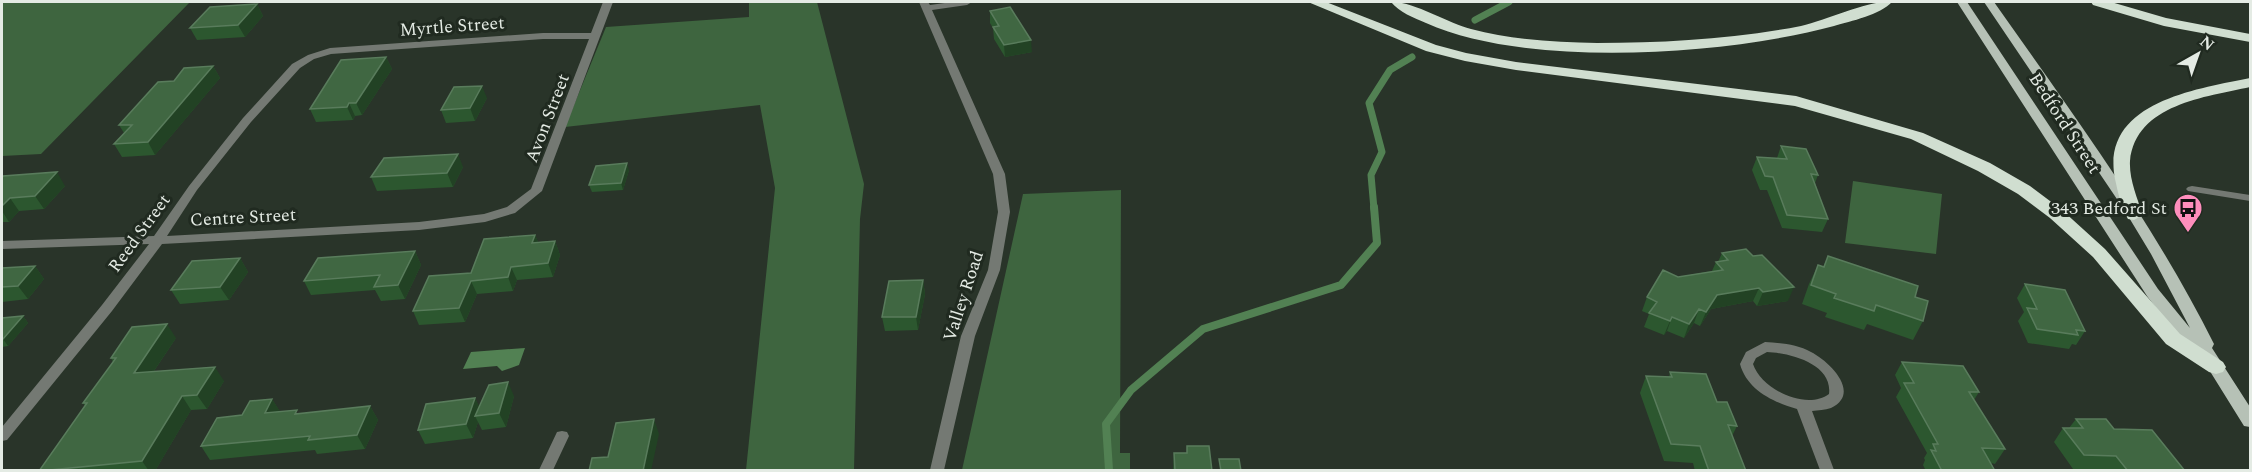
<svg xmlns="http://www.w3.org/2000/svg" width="2252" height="472" font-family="Spectral,serif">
<rect width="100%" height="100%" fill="#293429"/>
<path fill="#3e653f" d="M 2,2 L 190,2 L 41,154 L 2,156 Z
M 749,2 L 817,2 L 864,184 L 860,219 L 854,470 L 746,470 L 775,188 L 760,105 L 565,127 L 606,27 L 749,17 Z
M 1853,181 L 1942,194 L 1936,254 L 1845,243 Z
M 1121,190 L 1120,453 L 1130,453 L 1130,470 L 962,470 L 1023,194 Z"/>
<path fill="#528153" d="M 525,348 L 519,365 L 502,371 L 497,366 L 463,369 L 471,352 Z"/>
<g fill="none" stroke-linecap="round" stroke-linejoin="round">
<path stroke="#528153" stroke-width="7" d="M 1475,20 L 1509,2
M 1374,209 L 1371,175 L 1382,152 L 1369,103 L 1390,70 L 1412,57"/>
<path stroke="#528153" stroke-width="8" d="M 1109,470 L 1106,424 L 1131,390 L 1203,329 L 1341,285 L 1377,243 L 1374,207"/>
<path fill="#747973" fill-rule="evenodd" d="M 603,2 L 613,2 L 542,191 L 515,213 L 485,222 L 419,230 L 162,244 L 112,311 L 7,440 L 2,441 L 2,427 L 102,305 L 149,244 L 2,249 L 2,241 L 154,236 L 189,186 L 243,118 L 292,64 L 308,55 L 330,48 L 543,33 L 591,33 ZM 543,39 L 589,39 L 531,189 L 507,207 L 484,214 L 419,222 L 167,236 L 197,190 L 251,122 L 300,68 L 314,59 L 331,54 Z
M 919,2 L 928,2 L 930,5 L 952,2 L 972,2 L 967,5 L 932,10 L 1005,174 L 1010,212 L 1000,270 L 975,336 L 944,470 L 930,470 L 961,336 L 988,270 L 998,212 L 993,174 Z
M 2192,186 L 2250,195 L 2250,201 L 2188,191 L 2186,189 L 2188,187 Z
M 1765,342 C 1781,343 1797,344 1811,352 C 1829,361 1862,393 1831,408 C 1825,410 1818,410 1812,411 L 1834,470 L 1820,470 L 1797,409 C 1773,402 1747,390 1740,364 L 1746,352 ZM 1767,352 C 1790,353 1833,364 1829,394 C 1806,411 1761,389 1753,364 L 1756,358 Z
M 562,431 L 567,432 L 569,436 L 553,470 L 539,470 L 557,432 Z"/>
<path fill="#b6c1b6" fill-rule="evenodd" d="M 1957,2 L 1967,2 L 2158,289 L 2190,328 L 2151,254 L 2125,211 L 1984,2 L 1994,2 C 2072,113 2153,222 2214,344 L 2212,348 L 2250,407 L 2250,427 L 2244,426 L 2198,352 L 2175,333 L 2147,296 Z"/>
<path fill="#d0ded0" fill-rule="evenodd" d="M 1308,2 L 1326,2 L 1436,45 L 1466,53 L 1516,62 L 1796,96 L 1923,133 L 1990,163 L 2030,186 L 2062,210 L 2105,249 L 2180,334 L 2223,362 L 2226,367 L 2223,372 L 2216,374 L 2209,372 L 2166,344 L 2093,257 L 2050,218 L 2018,194 L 1978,171 L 1911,139 L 1795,106 L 1516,70 L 1465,61 L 1426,51 Z
M 1391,2 C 1411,0 1448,23 1471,29 C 1511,40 1556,42 1597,43 C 1665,43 1734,39 1801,26 C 1828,20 1868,0 1892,2 C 1880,15 1851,21 1834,26 C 1726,55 1529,69 1426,23 C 1414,18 1399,12 1391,2 Z
M 2091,2 L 2111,2 L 2166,18 L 2250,34 L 2250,42 L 2164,26 L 2093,5 Z
M 2250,78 L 2250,87 C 2206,97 2136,104 2130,161 C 2129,179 2137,198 2143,215 L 2134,220 L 2128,219 C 2121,208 2118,192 2115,179 C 2100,102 2197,89 2250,78 Z"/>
</g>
<path fill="#2c572f" d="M 257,4 L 263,16 L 245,37 L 197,40 L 190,28 Z
M 990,11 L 1032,52 L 1005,57 L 994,39 L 993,28 L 990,23 Z
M 386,57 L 392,69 L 362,115 L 355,116 L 353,120 L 316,122 L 310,109 Z
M 213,66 L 220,78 L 155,155 L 122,157 L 114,144 L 124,133 L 119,125 L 174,81 Z
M 487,98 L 475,121 L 446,123 L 441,110 Z
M 1781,146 L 1818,175 L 1815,183 L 1828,219 L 1822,232 L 1782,228 L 1767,190 L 1760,190 L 1752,170 L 1757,157 L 1777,158 Z
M 463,167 L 453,187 L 377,191 L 371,177 Z
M 629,170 L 623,190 L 592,192 L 589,185 Z
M 2,178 L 65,186 L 44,209 L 19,211 L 9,222 L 2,222 Z
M 535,235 L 538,242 L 555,241 L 560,255 L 553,277 L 517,280 L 513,291 L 477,294 L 465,322 L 419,325 L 413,311 L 471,273 Z
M 415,251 L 421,265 L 405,299 L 381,301 L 375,290 L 311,295 L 304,281 Z
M 1722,253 L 1788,301 L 1757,306 L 1753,301 L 1711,309 L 1700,326 L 1694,323 L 1684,338 L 1667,331 L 1664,335 L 1644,327 L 1649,314 L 1642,311 L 1647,297 L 1678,277 L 1712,271 L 1716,262 L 1718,262 Z
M 1828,256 L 1915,297 L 1923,321 L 1913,340 L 1867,324 L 1864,330 L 1825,317 L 1827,313 L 1802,304 L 1809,284 L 1818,265 L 1823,267 Z
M 240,258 L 248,272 L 229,300 L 180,304 L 171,290 Z
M 35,266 L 44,279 L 28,299 L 2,302 L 2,268 Z
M 923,280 L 925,294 L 918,330 L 885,331 L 882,317 Z
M 2025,284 L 2085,331 L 2076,345 L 2072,344 L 2069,349 L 2028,343 L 2018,321 L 2024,312 L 2017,298 Z
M 23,316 L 28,323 L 8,346 L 2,347 L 2,318 Z
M 176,338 L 154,371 L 224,381 L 207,409 L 191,410 L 155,471 L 39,471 L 85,406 L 83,403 L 113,362 L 111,358 Z
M 1902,362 L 1979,392 L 1974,400 L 2005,449 L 1995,464 L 1991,463 L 1995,471 L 1926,471 L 1923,465 L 1925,460 L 1924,458 L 1927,453 L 1896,397 L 1901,388 L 1895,375 Z
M 1670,372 L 1717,402 L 1737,426 L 1732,436 L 1746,471 L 1695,471 L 1693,463 L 1664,461 L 1640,393 L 1646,376 L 1669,377 Z
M 514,396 L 506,427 L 482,430 L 478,422 L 473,438 L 425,444 L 418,430 L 475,398 L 479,407 Z
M 272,399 L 280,412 L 299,414 L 370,406 L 378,420 L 365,449 L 317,454 L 315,450 L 210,460 L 201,446 L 242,415 Z
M 2076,419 L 2114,429 L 2185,471 L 2106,471 L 2073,469 L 2054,442 L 2063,428 L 2069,428 Z
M 1174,453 L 1212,471 L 1173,471 Z"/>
<path fill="#224224" d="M 257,4 L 263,16 L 245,37 L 238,25 Z
M 1031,40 L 1032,52 L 1005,57 L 1004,45 Z
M 386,57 L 392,69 L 362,115 L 356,103 Z
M 213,66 L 220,78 L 155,155 L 148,142 Z
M 482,86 L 487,98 L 475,121 L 470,108 Z
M 349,103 L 355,116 L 353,120 L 347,107 Z
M 458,154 L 463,167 L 453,187 L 447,173 Z
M 627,163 L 629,170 L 623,190 L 621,183 Z
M 57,172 L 65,186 L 44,209 L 35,196 Z
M 10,198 L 19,211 L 9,222 L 2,211 L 2,206 Z
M 535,235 L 541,248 L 532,243 Z
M 555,241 L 560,255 L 553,277 L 548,263 Z
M 415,251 L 421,265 L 405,299 L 398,285 Z
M 240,258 L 248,272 L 229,300 L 220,287 Z
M 35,266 L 44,279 L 28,299 L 18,286 Z
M 511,267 L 517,280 L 513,291 L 508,277 Z
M 923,280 L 925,294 L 918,330 L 916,317 Z
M 471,281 L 477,294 L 465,322 L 459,308 Z
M 1794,287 L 1788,301 L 1757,306 L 1763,292 Z
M 1759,288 L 1753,301 L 1711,309 L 1700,326 L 1706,312 L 1717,295 Z
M 1699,309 L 1694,323 L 1684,338 L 1689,324 Z
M 23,316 L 28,323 L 8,346 L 3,339 Z
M 1672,317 L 1667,331 L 1664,335 L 1670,321 Z
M 167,324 L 176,338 L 143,387 L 134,373 Z
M 215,367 L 224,381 L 207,409 L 197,395 Z
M 508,382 L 514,396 L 506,427 L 499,413 Z
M 182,396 L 191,410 L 155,471 L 149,471 L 142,461 Z
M 475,398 L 482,412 L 475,416 L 478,422 L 473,438 L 466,424 Z
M 272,399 L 281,413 L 265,413 Z
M 370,406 L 378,420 L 365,449 L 357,435 Z
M 654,419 L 659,434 L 651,471 L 643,471 Z"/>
<path fill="#406742" stroke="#597c5c" stroke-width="1.5" d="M 257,4 L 238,25 L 190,28 L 210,7 Z
M 1010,7 L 1031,40 L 1004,45 L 993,27 L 999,26 L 990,11 Z
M 386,57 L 356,103 L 349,103 L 347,107 L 310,109 L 341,60 Z
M 213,66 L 148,142 L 114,144 L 132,125 L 119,125 L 158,82 L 174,81 L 184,68 Z
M 482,86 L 470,108 L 441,110 L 454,87 Z
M 1781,146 L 1806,149 L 1818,175 L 1811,174 L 1828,219 L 1787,215 L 1773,177 L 1765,176 L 1757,157 L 1787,159 Z
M 458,154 L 447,173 L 371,177 L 384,158 Z
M 627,163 L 621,183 L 589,185 L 596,166 Z
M 57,172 L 35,196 L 10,198 L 2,206 L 2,178 L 3,176 Z
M 535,235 L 532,243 L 555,241 L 548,263 L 511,267 L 508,277 L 471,281 L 459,308 L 413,311 L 429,276 L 471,273 L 484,239 Z
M 1746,249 L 1753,256 L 1762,255 L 1794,287 L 1763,292 L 1759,288 L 1717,295 L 1706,312 L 1699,309 L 1689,324 L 1672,317 L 1670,321 L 1649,313 L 1657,302 L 1647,297 L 1663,270 L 1678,277 L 1723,270 L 1716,262 L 1728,260 L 1722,253 Z
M 415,251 L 398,285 L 374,287 L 380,275 L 304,281 L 318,258 Z
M 1828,256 L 1918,286 L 1915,297 L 1928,301 L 1923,321 L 1876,305 L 1874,311 L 1834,298 L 1836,294 L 1811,285 L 1818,265 L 1824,267 Z
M 240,258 L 220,287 L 171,290 L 192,261 Z
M 35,266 L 18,286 L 2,287 L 2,268 Z
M 923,280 L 916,317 L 882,317 L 889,281 Z
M 2025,284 L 2065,290 L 2085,331 L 2076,330 L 2078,335 L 2037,329 L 2027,308 L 2037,309 Z
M 23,316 L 3,339 L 2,339 L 2,318 Z
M 167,324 L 134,373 L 215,367 L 197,395 L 182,396 L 142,461 L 39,471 L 87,403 L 83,403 L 116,358 L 111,358 L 132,327 Z
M 1902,362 L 1963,366 L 1979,392 L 1969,392 L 2005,449 L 1982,448 L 1995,471 L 1942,471 L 1931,450 L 1936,451 L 1933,444 L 1938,444 L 1904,383 L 1914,383 Z
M 1670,372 L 1706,374 L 1717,402 L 1727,402 L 1737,426 L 1728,425 L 1746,471 L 1709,471 L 1700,446 L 1671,444 L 1646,376 L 1672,377 Z
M 508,382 L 499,413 L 475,416 L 489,385 Z
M 475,398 L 466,424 L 418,430 L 426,404 Z
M 272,399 L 265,413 L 297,410 L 295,414 L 370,406 L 357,435 L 308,440 L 310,436 L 201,446 L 217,418 L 242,415 L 250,401 Z
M 654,419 L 643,471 L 589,471 L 592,458 L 608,457 L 616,423 Z
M 2076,419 L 2106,419 L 2114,429 L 2152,430 L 2185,471 L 2128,471 L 2116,456 L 2084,455 L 2063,428 L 2083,428 Z
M 1187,446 L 1209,446 L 1212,471 L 1175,471 L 1174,453 L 1187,453 Z
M 1219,459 L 1239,459 L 1241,471 L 1221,471 Z"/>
<defs>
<g id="bus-pin" transform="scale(1.5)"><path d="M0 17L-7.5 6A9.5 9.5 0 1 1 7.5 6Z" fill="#fe8ebc" stroke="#202a20"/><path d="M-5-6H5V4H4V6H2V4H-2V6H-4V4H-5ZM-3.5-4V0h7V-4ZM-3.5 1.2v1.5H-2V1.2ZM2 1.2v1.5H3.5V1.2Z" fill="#111"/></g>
</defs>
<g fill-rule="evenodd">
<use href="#bus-pin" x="2188" y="208"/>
</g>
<g text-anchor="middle" stroke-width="6" stroke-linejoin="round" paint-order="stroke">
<g font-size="18" fill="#e4ebe4" stroke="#202a20">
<text transform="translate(452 26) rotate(-4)" y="6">Myrtle Street</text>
<text transform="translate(547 118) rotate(-69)" y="6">Avon Street</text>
<text transform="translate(2065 123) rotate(57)" y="6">Bedford Street</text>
<text transform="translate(243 217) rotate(-3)" y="6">Centre Street</text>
<text transform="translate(139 233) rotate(-54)" y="6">Reed Street</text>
<text transform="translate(963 296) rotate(-72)" y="6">Valley Road</text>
</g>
<g font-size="18" fill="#e4ebe4" stroke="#202a20" text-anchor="end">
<text x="2167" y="214">343 Bedford St</text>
</g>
</g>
<rect width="2252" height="472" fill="none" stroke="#e4ebe4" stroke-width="6"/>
<g transform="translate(2198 54) rotate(40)" stroke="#202a20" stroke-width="4.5" paint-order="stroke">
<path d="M0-4.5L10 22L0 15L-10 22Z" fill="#e4ebe4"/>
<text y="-9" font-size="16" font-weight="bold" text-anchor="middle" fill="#e4ebe4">N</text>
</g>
</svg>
